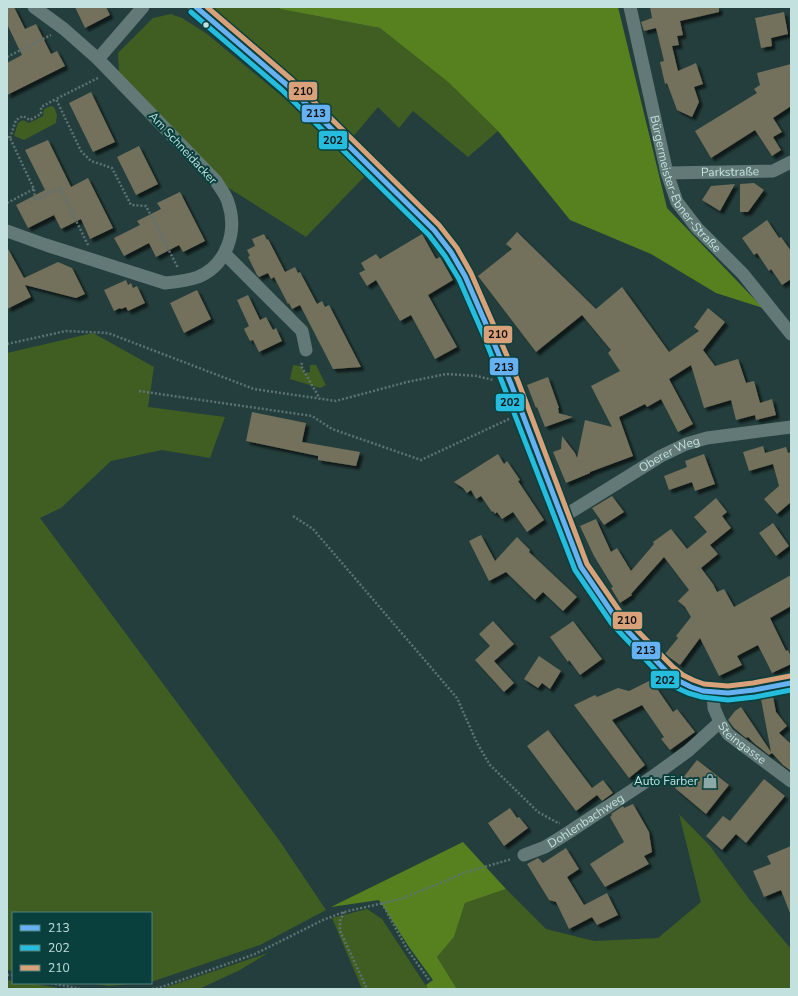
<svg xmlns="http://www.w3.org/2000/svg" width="798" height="996" font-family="'Nunito Sans',sans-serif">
<defs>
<filter id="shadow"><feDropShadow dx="3.5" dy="3.5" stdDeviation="1" flood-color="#0009"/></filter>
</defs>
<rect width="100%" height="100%" fill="#233e3c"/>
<path fill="#405e21" d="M 209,7 L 278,7 L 280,9 L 380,28 L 448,82 L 498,131 L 468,157 L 413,111 L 399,128 L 378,107 L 352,138 L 297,86 Z
M 171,14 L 182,18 L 207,34 L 284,98 L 365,176 L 306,237 L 227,187 L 119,72 L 118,53 L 153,18 Z
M 51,106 L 54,107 L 57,115 L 56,123 L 24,140 L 14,136 L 18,123 L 23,120 L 29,123 L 43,116 L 44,109 Z
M 93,333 L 154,367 L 148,407 L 225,417 L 210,458 L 162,450 L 111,461 L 61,508 L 40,518 L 279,840 L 326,910 L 260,945 L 151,982 L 151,913 L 13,913 L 13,971 L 7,970 L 7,353 Z
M 293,365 L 301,366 L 305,373 L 310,372 L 310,365 L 316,365 L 326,385 L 320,388 L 290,379 Z
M 679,814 L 710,846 L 749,899 L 791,949 L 791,989 L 457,989 L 437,957 L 454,937 L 465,903 L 506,889 L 546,929 L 594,941 L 658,938 L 701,902 Z
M 367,909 L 382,919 L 428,989 L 362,989 L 332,918 Z
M 268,953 L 238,971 L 199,989 L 161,989 Z
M 7,980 L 13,981 L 13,983 L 29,983 L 65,989 L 7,989 Z
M 89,983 L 141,983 L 109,986 Z"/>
<path fill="#57811f" d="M 278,7 L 618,7 L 667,208 L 763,308 L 716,293 L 651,254 L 570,220 L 498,131 L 448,82 L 380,28 L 280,9 Z
M 463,842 L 506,889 L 465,903 L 454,937 L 437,957 L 457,989 L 428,989 L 426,985 L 433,980 L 409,947 L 379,900 L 331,907 Z"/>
<path fill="#73705b" filter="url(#shadow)" d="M 7,7 L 14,7 L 25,29 L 36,24 L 51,54 L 57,51 L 65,66 L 7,95 L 7,63 L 22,55 L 7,24 Z
M 75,7 L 106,7 L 110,15 L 85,28 Z
M 650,7 L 719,7 L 719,12 L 680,21 L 683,35 L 677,36 L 679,45 L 672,46 L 678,71 L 696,63 L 703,84 L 694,87 L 699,102 L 692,117 L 677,110 L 667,83 L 665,84 L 660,62 L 664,61 L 656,28 L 644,31 L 641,22 L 652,18 Z
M 784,12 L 788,34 L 771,38 L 772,46 L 761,48 L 755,18 Z
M 791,64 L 791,106 L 773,118 L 782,132 L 773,137 L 781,150 L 772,156 L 755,130 L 711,158 L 695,131 L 757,93 L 754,89 L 760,85 L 757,73 Z
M 91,92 L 115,142 L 93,152 L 69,103 Z
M 48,140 L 71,187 L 88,178 L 113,228 L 90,239 L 81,219 L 61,229 L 54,215 L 28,228 L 16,205 L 45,190 L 25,150 Z
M 139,146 L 158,184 L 136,195 L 117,157 Z
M 754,183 L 764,190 L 748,212 L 740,212 L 740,184 Z
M 735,184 L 720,211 L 702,200 L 711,186 Z
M 180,192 L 205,241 L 183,252 L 179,245 L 156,257 L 149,243 L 124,256 L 114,238 L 140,225 L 137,221 L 161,209 L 157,203 Z
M 767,220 L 779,238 L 781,237 L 791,251 L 791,279 L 782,285 L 771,269 L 769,271 L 757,253 L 754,255 L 742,238 Z
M 517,232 L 596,309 L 622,287 L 669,352 L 699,331 L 694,327 L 708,308 L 725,322 L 703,350 L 715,366 L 738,359 L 746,383 L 754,381 L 760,403 L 772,399 L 776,415 L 756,420 L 755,415 L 736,420 L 731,400 L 704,408 L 691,365 L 669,379 L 693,424 L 678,432 L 661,399 L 647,407 L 645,404 L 619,417 L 633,456 L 590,472 L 590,473 L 566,483 L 553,452 L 561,449 L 562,436 L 575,453 L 577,458 L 585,420 L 612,427 L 591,386 L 620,371 L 608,353 L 611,350 L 582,315 L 536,352 L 478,276 L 512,249 L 506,244 Z
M 264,234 L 267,240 L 268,239 L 285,272 L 295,267 L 298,273 L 300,272 L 317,304 L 322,301 L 325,307 L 329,305 L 361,367 L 333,369 L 300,305 L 292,309 L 289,303 L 288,304 L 274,277 L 271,279 L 268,273 L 259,277 L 257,275 L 248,257 L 250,256 L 247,250 L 255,246 L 252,239 Z
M 422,234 L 436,259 L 440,257 L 453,280 L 428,295 L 457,347 L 435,359 L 411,315 L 400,321 L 376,280 L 367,286 L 359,273 L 365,270 L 361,263 L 376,254 L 380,259 Z
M 7,247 L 24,278 L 58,262 L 72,268 L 85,294 L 76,298 L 25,285 L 31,297 L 7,309 Z
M 126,280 L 128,285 L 131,283 L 133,288 L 137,286 L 145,303 L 128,311 L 126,307 L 121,309 L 120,308 L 114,311 L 104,290 Z
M 197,290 L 211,319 L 184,333 L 170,303 Z
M 248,295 L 260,320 L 266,317 L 273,330 L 276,328 L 282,341 L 259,352 L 253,340 L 250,341 L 244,329 L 249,326 L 237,300 Z
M 548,377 L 559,408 L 558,408 L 559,412 L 558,413 L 573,417 L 545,427 L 537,407 L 536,408 L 527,385 Z
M 252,412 L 306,423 L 302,442 L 360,452 L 356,466 L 318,460 L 318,456 L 246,441 Z
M 763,446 L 765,453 L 786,447 L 788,453 L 791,452 L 791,502 L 777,514 L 764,499 L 779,486 L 773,464 L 749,471 L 743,452 Z
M 498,454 L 504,464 L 507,461 L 520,480 L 518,481 L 544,520 L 527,532 L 513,512 L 502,519 L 497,512 L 495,514 L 493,511 L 492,512 L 481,496 L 476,499 L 471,490 L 467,493 L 463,488 L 454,482 Z
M 704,454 L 715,484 L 695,491 L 692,482 L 669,490 L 664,476 L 687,467 L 685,461 Z
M 612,496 L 624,512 L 604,525 L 592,508 Z
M 716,498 L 727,512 L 722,516 L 731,528 L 710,545 L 718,554 L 701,568 L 713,584 L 717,592 L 724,589 L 734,607 L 791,575 L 791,606 L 770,618 L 786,651 L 788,650 L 791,657 L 791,664 L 772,673 L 758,645 L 737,656 L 742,665 L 719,676 L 700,638 L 680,665 L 665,654 L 678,638 L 676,636 L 691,617 L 685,607 L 678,601 L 689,590 L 664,557 L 631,594 L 632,595 L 620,603 L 611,588 L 613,587 L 594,556 L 580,526 L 596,519 L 611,552 L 617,548 L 631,571 L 654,544 L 653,542 L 671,529 L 687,549 L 707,532 L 694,517 Z
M 773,523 L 789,546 L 776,556 L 759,533 Z
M 481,535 L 495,561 L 517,537 L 530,550 L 529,552 L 577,597 L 563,611 L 543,592 L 535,600 L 506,572 L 489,581 L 469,541 Z
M 493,621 L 514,644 L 494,661 L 514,683 L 504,692 L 475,660 L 490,646 L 479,634 Z
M 573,621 L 602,659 L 580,675 L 569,660 L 568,662 L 550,637 Z
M 539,656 L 561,671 L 550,689 L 542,683 L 538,688 L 524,679 Z
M 651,680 L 673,712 L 677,709 L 695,732 L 670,750 L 661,739 L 664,737 L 642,705 L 612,720 L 645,765 L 629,778 L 574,705 L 595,695 L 597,697 L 618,688 L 629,691 Z
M 773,696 L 776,712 L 787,726 L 779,733 L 791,744 L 791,771 L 783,765 L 772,753 L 769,755 L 755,744 L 748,737 L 746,738 L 734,728 L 728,720 L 735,711 L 741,707 L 771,752 L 761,699 Z
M 548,730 L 592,788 L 603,780 L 613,793 L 602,801 L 597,795 L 576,811 L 527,746 Z
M 697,760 L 729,785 L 706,814 L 675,788 Z
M 764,779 L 785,796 L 746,843 L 736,834 L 722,850 L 706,836 L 723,816 L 730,821 Z
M 633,804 L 649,832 L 652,852 L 644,856 L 649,864 L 605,887 L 590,864 L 624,842 L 610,817 L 612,815 L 611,814 L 623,806 L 624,808 Z
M 510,808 L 517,818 L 519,817 L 528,828 L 504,846 L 488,823 Z
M 791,846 L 791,913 L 790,913 L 781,890 L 764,897 L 753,871 L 771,864 L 767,856 Z
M 566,848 L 579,869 L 567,877 L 584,905 L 607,893 L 618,915 L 597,925 L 592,917 L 569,929 L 556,902 L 549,900 L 527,864 L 538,858 L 543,863 Z"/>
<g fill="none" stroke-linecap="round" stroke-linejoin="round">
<path stroke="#5e7372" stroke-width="2.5" stroke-dasharray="2 2" stroke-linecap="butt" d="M 7,57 L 51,35
M 98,78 L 56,99 L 81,151 L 91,161 L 112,168 L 131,205 L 146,206 L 178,268
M 7,137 L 10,138 L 34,189 L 35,200 L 60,188 L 88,245
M 10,138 L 16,120 L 23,116 L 30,120 L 41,114 L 41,107 L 56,99
M 7,203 L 34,189
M 7,344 L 66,331 L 108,333 L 254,389 L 336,401 L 407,382 L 446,374 L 477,376 L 493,380
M 302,363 L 301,366 L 320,399
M 139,391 L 312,416 L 332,429 L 421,460 L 509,419
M 293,516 L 313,529 L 457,698 L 477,743 L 490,765 L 538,812 L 558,823 L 560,823
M 382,903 L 407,949 L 429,980
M 344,912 L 340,921 L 340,931 L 367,989
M 7,975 L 13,975
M 51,983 L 81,989
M 152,989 L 159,988 L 255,954 L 323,920 L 344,912 L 401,899 L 467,872 L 512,859"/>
<g stroke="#627977" stroke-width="13">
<path id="s1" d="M 630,7 L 667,173 L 677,202 L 697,228 L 743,274 L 791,334"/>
<path d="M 98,59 L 143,7"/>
<path id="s2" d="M 667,173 L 773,171 L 791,162"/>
<path d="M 7,231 L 46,245 L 165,283 C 176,282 187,281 198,277 C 227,265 238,231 228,202 C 226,195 220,188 216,181 L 98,59 L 64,29 L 34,7"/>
<path d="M 225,254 L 302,331 L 306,350"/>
<path id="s3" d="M 561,518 L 661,456 L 686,444 L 707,438 L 791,427"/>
<path id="s4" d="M 713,692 L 714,708 L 720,722 L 728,734 L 791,781"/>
<path id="s5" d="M 524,855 L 545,847 L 563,836 L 648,780 L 688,751 L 720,722"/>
</g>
<path stroke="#627977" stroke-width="16" d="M 196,7 L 287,85 L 434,230 L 451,252 L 465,276 L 489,331 L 511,384 L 581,567 C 594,587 607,609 623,627 C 631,636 640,645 648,653 C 661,666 674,681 691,687 C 721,699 761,689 791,683"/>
<g stroke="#093f3c" stroke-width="8">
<path id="bus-1" d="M 196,7 L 287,85 L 434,230 L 451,252 L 465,276 L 489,331 L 511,384 L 581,567 L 617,620 L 668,673 L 679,681 L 691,687 L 703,691 L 728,693 L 754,690 L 791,683"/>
</g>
<g stroke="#093f3c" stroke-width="8">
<path id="bus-2" d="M 191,12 L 282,90 L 429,235 L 445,256 L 459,279 L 483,334 L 504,387 L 575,570 L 612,624 L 663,678 L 675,687 L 688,693 L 702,697 L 728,700 L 755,697 L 791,690"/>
</g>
<g stroke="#093f3c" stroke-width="8">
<path id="bus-3" d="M 207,7 L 292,80 L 439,225 L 457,248 L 471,273 L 518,381 L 587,564 L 623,616 L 673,667 L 683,675 L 693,680 L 704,684 L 728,686 L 753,683 L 790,676"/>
</g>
<use href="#bus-1" stroke="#66b1f2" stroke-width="5"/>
<use href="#bus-2" stroke="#26bcdd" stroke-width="5"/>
<use href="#bus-3" stroke="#d9a179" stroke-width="5"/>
</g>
<defs>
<g id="shop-bare" transform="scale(1.2)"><path d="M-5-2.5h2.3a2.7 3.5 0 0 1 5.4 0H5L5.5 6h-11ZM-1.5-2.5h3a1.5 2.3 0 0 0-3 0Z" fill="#8ba9a6" stroke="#093f3c" stroke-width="2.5" paint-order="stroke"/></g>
</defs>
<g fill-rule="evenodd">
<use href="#shop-bare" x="710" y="781"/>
</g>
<circle fill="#c3e2df" stroke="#093f3c" stroke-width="1.5" cx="206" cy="25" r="3.5"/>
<g text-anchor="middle" stroke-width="4" stroke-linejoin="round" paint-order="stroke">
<g font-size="12" fill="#c3e2df" stroke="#093f3c">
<text transform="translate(183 148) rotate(47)" y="4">Am Schneidacker</text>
<text dy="4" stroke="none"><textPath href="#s2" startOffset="63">Parkstraße</textPath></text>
<text dy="4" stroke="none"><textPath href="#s1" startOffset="188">Bürgermeister-Ebner-Straße</textPath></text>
<text dy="4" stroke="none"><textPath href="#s3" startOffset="126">Oberer Weg</textPath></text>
<text dy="4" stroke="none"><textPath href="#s4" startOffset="62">Steingasse</textPath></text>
<text dy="4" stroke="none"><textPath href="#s5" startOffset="71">Dohlenbachweg</textPath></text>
</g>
<g font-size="12" fill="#c3e2df" stroke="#093f3c" text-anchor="end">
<text x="698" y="785">Auto Färber</text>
</g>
</g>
<g stroke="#093f3c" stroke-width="1.5">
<rect x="288" y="81" width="30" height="20" rx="4" fill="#d9a179"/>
<rect x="301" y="104" width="30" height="19" rx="4" fill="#66b1f2"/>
<rect x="318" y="130" width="30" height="20" rx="4" fill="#26bcdd"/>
<rect x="483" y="325" width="30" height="19" rx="4" fill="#d9a179"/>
<rect x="489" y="357" width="30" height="19" rx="4" fill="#66b1f2"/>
<rect x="495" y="393" width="30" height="19" rx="4" fill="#26bcdd"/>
<rect x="612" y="611" width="31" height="19" rx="4" fill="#d9a179"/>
<rect x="631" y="641" width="30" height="19" rx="4" fill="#66b1f2"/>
<rect x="650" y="670" width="30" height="19" rx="4" fill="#26bcdd"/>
</g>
<g font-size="11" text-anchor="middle" font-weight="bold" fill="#111">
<text x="303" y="95">210</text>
<text x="316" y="117">213</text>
<text x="333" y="144">202</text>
<text x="498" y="338">210</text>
<text x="504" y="371">213</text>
<text x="510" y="406">202</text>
<text x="627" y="624">210</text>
<text x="646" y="654">213</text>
<text x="665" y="684">202</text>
</g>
<rect width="798" height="996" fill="none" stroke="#c3e2df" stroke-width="16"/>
<rect x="12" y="912" width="140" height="72" fill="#093f3c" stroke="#53807d"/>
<rect x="20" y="925" width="20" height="6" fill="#66b1f2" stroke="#53807d"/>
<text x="48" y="932" font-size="12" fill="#c3e2df">213</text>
<rect x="20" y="945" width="20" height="6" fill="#26bcdd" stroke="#53807d"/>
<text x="48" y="952" font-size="12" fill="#c3e2df">202</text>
<rect x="20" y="965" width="20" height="6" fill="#d9a179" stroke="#53807d"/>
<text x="48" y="972" font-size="12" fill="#c3e2df">210</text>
</svg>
